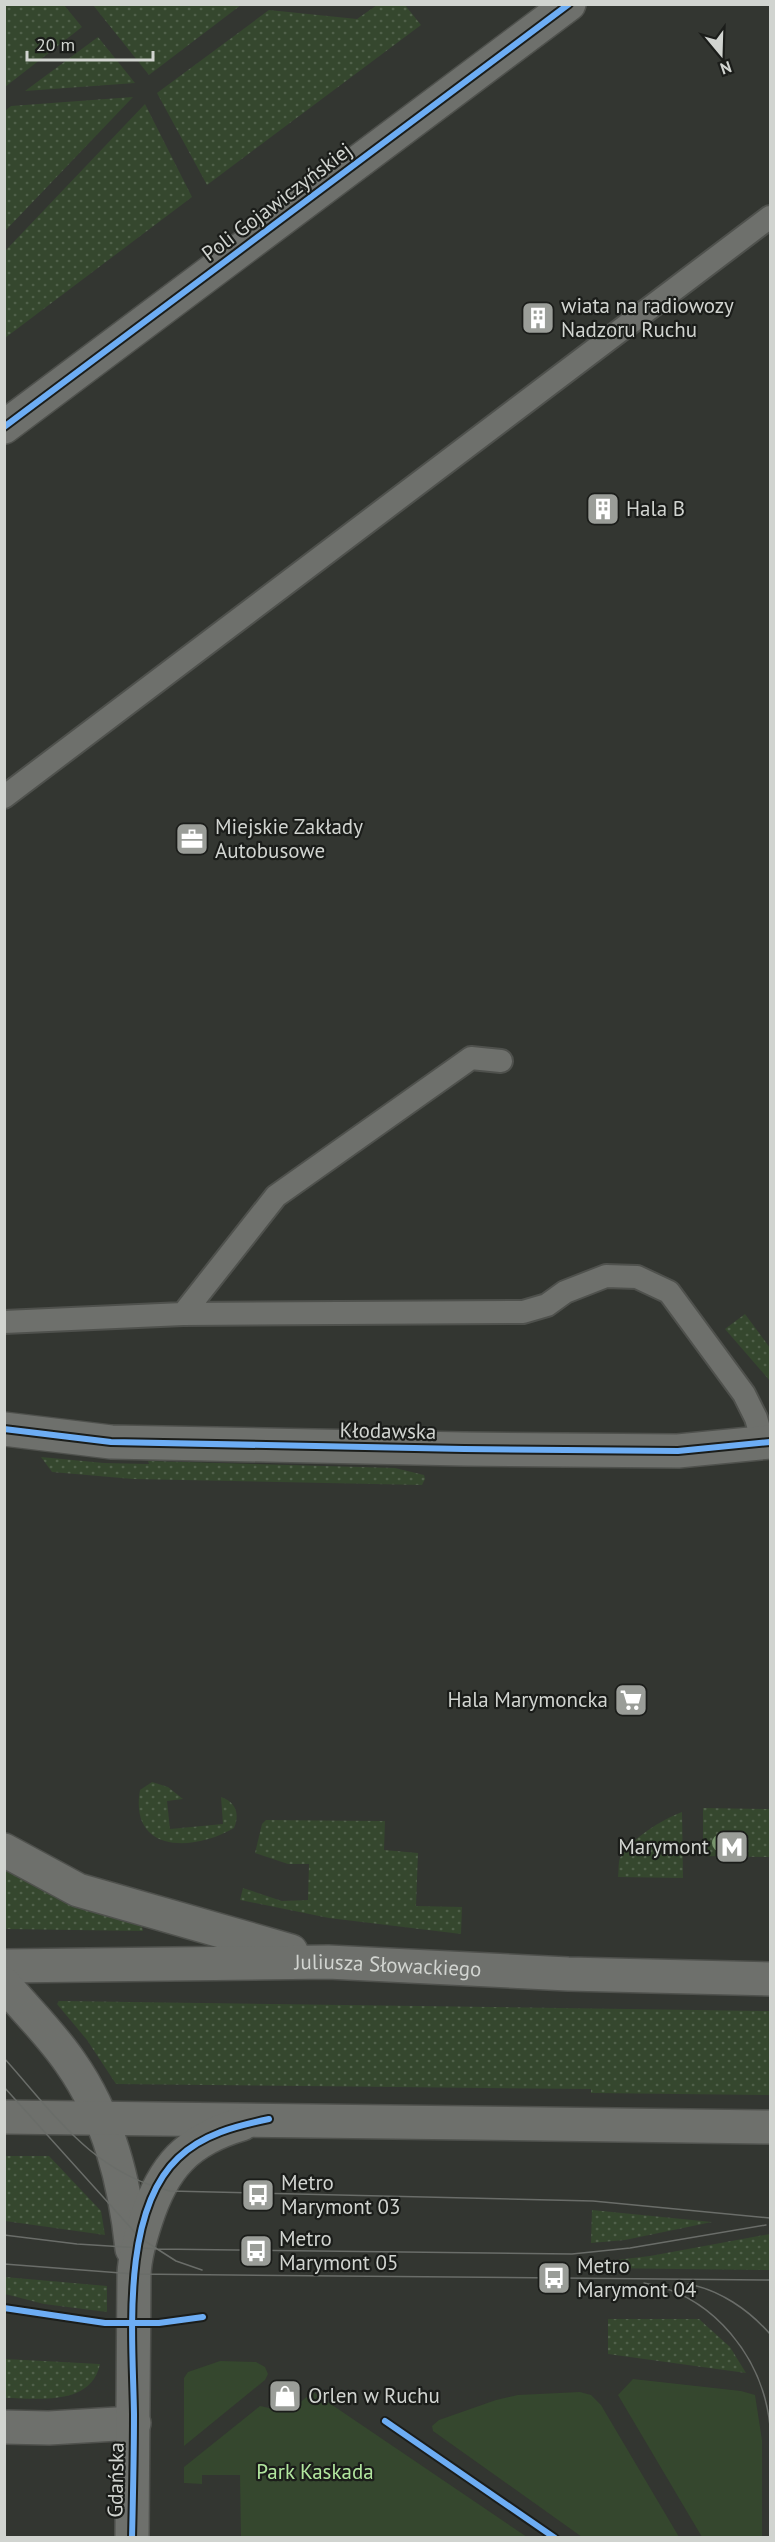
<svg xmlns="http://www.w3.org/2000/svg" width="775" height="2542" font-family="'PT Sans',sans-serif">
<defs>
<pattern id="grass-dots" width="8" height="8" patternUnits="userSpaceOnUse" patternTransform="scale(1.5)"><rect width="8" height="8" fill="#35472e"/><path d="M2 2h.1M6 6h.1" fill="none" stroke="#51614b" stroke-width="1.8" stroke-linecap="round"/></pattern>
</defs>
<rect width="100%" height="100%" fill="#333631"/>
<path fill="url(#grass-dots)" d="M 5,4 L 64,5 L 82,27 L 5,87 Z
M 93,5 L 241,5 L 149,75 Z
M 377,5 L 405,5 L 421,25 L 207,185 L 157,93 L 269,10 L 357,19 Z
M 98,37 L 135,83 L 25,91 Z
M 133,97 L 5,231 L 5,111 L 11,106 Z
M 145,104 L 192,197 L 5,338 L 5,251 Z
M 745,1314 L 770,1348 L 770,1381 L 725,1329 Z
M 41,1457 L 104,1463 L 149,1464 L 148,1461 L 395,1468 L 424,1475 L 425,1479 L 422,1485 L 133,1479 L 52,1472 Z
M 152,1782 L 168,1787 L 183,1799 L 167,1801 L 170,1829 L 223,1824 L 221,1797 C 236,1802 240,1814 234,1828 C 193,1852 129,1853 140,1790 Z
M 703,1808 L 770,1809 L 770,1857 L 703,1856 Z
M 682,1812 L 683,1878 L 618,1877 C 619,1871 618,1863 620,1858 C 630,1839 663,1819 682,1812 Z
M 266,1820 L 385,1821 L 384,1850 L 418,1853 L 416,1906 L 462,1907 L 461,1934 L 329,1918 L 240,1900 L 243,1888 L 282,1901 L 308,1900 L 309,1864 L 288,1864 L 255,1853 L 262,1824 Z
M 4,1869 L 73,1901 L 142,1926 L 143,1931 L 5,1929 Z
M 59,2001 L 770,2011 L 770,2095 L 591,2093 L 591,2089 L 116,2084 L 87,2040 L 57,2004 Z
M 4,2156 L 49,2156 L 101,2211 L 105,2235 L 5,2221 Z
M 592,2210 L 712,2222 L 625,2240 L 591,2243 Z
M 770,2234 L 770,2270 L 591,2268 L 591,2263 L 650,2256 Z
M 5,2277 L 107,2286 L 107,2312 L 44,2304 L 5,2294 Z
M 608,2319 L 699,2319 L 730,2347 L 746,2373 L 608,2354 Z
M 5,2359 L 100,2364 C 91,2407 37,2398 5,2398 Z"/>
<path fill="#35472e" d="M 220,2361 L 256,2362 L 265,2367 L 268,2374 L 265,2380 L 184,2446 L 184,2378 L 188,2372 Z
M 633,2379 L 741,2391 L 755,2395 L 762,2440 L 762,2537 L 702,2537 L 618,2395 Z
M 313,2392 L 527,2537 L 241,2537 L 240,2475 L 202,2475 L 202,2484 L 184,2483 L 184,2467 L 260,2406 L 288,2412 Z
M 580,2392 L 591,2395 L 601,2405 L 679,2537 L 582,2537 L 433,2431 L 432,2426 L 439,2420 L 496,2400 L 518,2395 Z"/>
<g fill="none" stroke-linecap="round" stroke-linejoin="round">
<g stroke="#4f514d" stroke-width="26">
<path id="lane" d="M 4,797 L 770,217
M 183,1314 L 276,1196 L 471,1058 L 501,1061
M 4,1322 L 183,1314 L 523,1312 L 547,1305 L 565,1292 L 606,1276 L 637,1277 L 669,1292 L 744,1394 L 756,1418 L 763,1443"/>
</g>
<g stroke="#4f514d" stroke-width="36">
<path id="street" d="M 4,427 L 569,4
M 4,1429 L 111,1442 L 464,1449 L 678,1451 L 770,1442"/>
</g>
<g stroke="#4f514d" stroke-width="36">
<g id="secondary">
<path d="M 4,1850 L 78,1890 L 291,1951"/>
<path id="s1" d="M 4,1966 L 328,1962 L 568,1974 L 770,1979"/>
<path d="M 4,1984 C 26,2010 51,2034 70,2062 C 109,2117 125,2183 132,2249"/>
<path d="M 4,2117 L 770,2127"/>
<path d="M 4,2427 L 49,2428 L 134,2423"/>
<path d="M 132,2538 L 134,2274 C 135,2255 140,2238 146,2220 C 163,2167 187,2140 242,2124"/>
</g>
</g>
<use href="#lane" stroke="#6e706c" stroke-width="22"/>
<use href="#street" stroke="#6e706c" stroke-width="33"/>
<use href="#secondary" stroke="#6e706c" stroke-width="33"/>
<path stroke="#6a6d69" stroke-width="1.5" d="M 4,2058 C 55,2115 92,2172 170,2191 L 593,2201 L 770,2218
M 4,2087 L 140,2238 L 176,2261 L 202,2270
M 4,2235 L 77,2244 L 157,2249 L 572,2254 L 630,2248 L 766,2225
M 4,2264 L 134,2274 L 770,2280
M 644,2283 C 714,2295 763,2358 770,2426
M 688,2284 C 720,2290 749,2310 770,2334"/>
<g stroke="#1b1d1a" stroke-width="10">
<path id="cycleway" d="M 4,427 L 569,4
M 4,1429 L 111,1442 L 464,1449 L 678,1451 L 770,1442
M 4,2308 L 105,2323 L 159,2323 L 203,2317
M 385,2421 L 555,2538
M 132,2538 C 133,2496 134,2455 134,2414 C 133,2341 120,2213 178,2158 C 203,2134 236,2126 269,2119"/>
</g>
<use href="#cycleway" stroke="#6dadf4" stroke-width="6"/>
</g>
<circle fill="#78966d" cx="721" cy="1843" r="9"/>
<defs>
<g id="building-square" transform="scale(1.725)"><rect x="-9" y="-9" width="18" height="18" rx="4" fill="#9a9d98" stroke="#1b1d1a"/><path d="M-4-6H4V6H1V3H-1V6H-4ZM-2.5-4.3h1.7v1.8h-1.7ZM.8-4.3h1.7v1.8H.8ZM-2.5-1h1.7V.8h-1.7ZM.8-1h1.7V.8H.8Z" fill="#fff"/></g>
<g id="office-square" transform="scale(1.725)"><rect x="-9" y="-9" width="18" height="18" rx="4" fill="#9a9d98" stroke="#1b1d1a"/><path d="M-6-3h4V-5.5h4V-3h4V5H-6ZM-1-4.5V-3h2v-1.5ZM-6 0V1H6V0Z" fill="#fff"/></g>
<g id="supermarket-square" transform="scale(1.725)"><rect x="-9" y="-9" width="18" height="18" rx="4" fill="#9a9d98" stroke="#1b1d1a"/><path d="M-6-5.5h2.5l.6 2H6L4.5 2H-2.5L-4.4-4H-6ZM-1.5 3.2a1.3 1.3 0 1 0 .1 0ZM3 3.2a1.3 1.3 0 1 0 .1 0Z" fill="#fff"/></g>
<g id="metro-square" transform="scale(1.725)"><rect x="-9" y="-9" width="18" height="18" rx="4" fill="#9a9d98" stroke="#1b1d1a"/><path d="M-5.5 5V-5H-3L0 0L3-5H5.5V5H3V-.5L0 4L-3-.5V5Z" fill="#fff"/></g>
<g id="bus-square" transform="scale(1.725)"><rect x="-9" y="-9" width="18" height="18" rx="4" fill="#9a9d98" stroke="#1b1d1a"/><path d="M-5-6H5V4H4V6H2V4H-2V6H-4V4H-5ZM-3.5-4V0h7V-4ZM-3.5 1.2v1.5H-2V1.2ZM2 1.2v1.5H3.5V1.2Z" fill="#fff"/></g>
<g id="shop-square" transform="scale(1.725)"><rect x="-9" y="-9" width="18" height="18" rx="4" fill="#9a9d98" stroke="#1b1d1a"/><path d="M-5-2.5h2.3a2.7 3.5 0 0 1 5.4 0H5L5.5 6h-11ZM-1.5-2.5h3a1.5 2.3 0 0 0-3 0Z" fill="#fff"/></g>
</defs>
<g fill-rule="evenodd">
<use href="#building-square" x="538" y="318"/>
<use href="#building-square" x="603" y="509"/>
<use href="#office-square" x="192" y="839"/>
<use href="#supermarket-square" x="631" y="1700"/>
<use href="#metro-square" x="732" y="1847"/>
<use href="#bus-square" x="258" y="2195"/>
<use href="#bus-square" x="256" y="2251"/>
<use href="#bus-square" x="554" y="2278"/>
<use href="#shop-square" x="285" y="2396"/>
</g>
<g text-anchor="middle" stroke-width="4.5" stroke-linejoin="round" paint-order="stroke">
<g font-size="21" fill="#d1d4d0" stroke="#1b1d1a">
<text transform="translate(277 202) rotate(-37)" y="7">Poli Gojawiczyńskiej</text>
<text transform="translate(388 1431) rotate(1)" y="7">Kłodawska</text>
<text dy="7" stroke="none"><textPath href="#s1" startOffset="384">Juliusza Słowackiego</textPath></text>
<text transform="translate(116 2480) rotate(-89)" y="7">Gdańska</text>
</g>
<g font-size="21" fill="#d1d4d0" stroke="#1b1d1a" text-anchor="start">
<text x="561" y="313">wiata na radiowozy<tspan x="561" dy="24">Nadzoru Ruchu</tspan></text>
<text x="626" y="516">Hala B</text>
<text x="215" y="834">Miejskie Zakłady<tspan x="215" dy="24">Autobusowe</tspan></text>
<text x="608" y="1707" text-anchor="end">Hala Marymoncka</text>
<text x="709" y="1854" text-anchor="end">Marymont</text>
<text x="281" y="2190">Metro<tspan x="281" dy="24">Marymont 03</tspan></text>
<text x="279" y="2246">Metro<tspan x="279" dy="24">Marymont 05</tspan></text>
<text x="577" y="2273">Metro<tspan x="577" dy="24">Marymont 04</tspan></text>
<text x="308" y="2403">Orlen w Ruchu</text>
</g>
<g font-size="21" fill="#b1e59e" stroke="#1b1d1a">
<text x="315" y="2479">Park Kaskada</text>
</g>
</g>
<rect width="775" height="2542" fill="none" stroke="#d1d4d0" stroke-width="12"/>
<g transform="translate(721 54) rotate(161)" stroke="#1b1d1a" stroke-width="4.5" paint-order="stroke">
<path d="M0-4.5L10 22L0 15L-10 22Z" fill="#d1d4d0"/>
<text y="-9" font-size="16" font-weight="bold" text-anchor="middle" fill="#d1d4d0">N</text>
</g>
<path d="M27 51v9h126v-9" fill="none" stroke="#d1d4d0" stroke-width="3"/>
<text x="36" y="51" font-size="18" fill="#d1d4d0" stroke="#1b1d1a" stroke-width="4.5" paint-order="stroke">20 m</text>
</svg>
